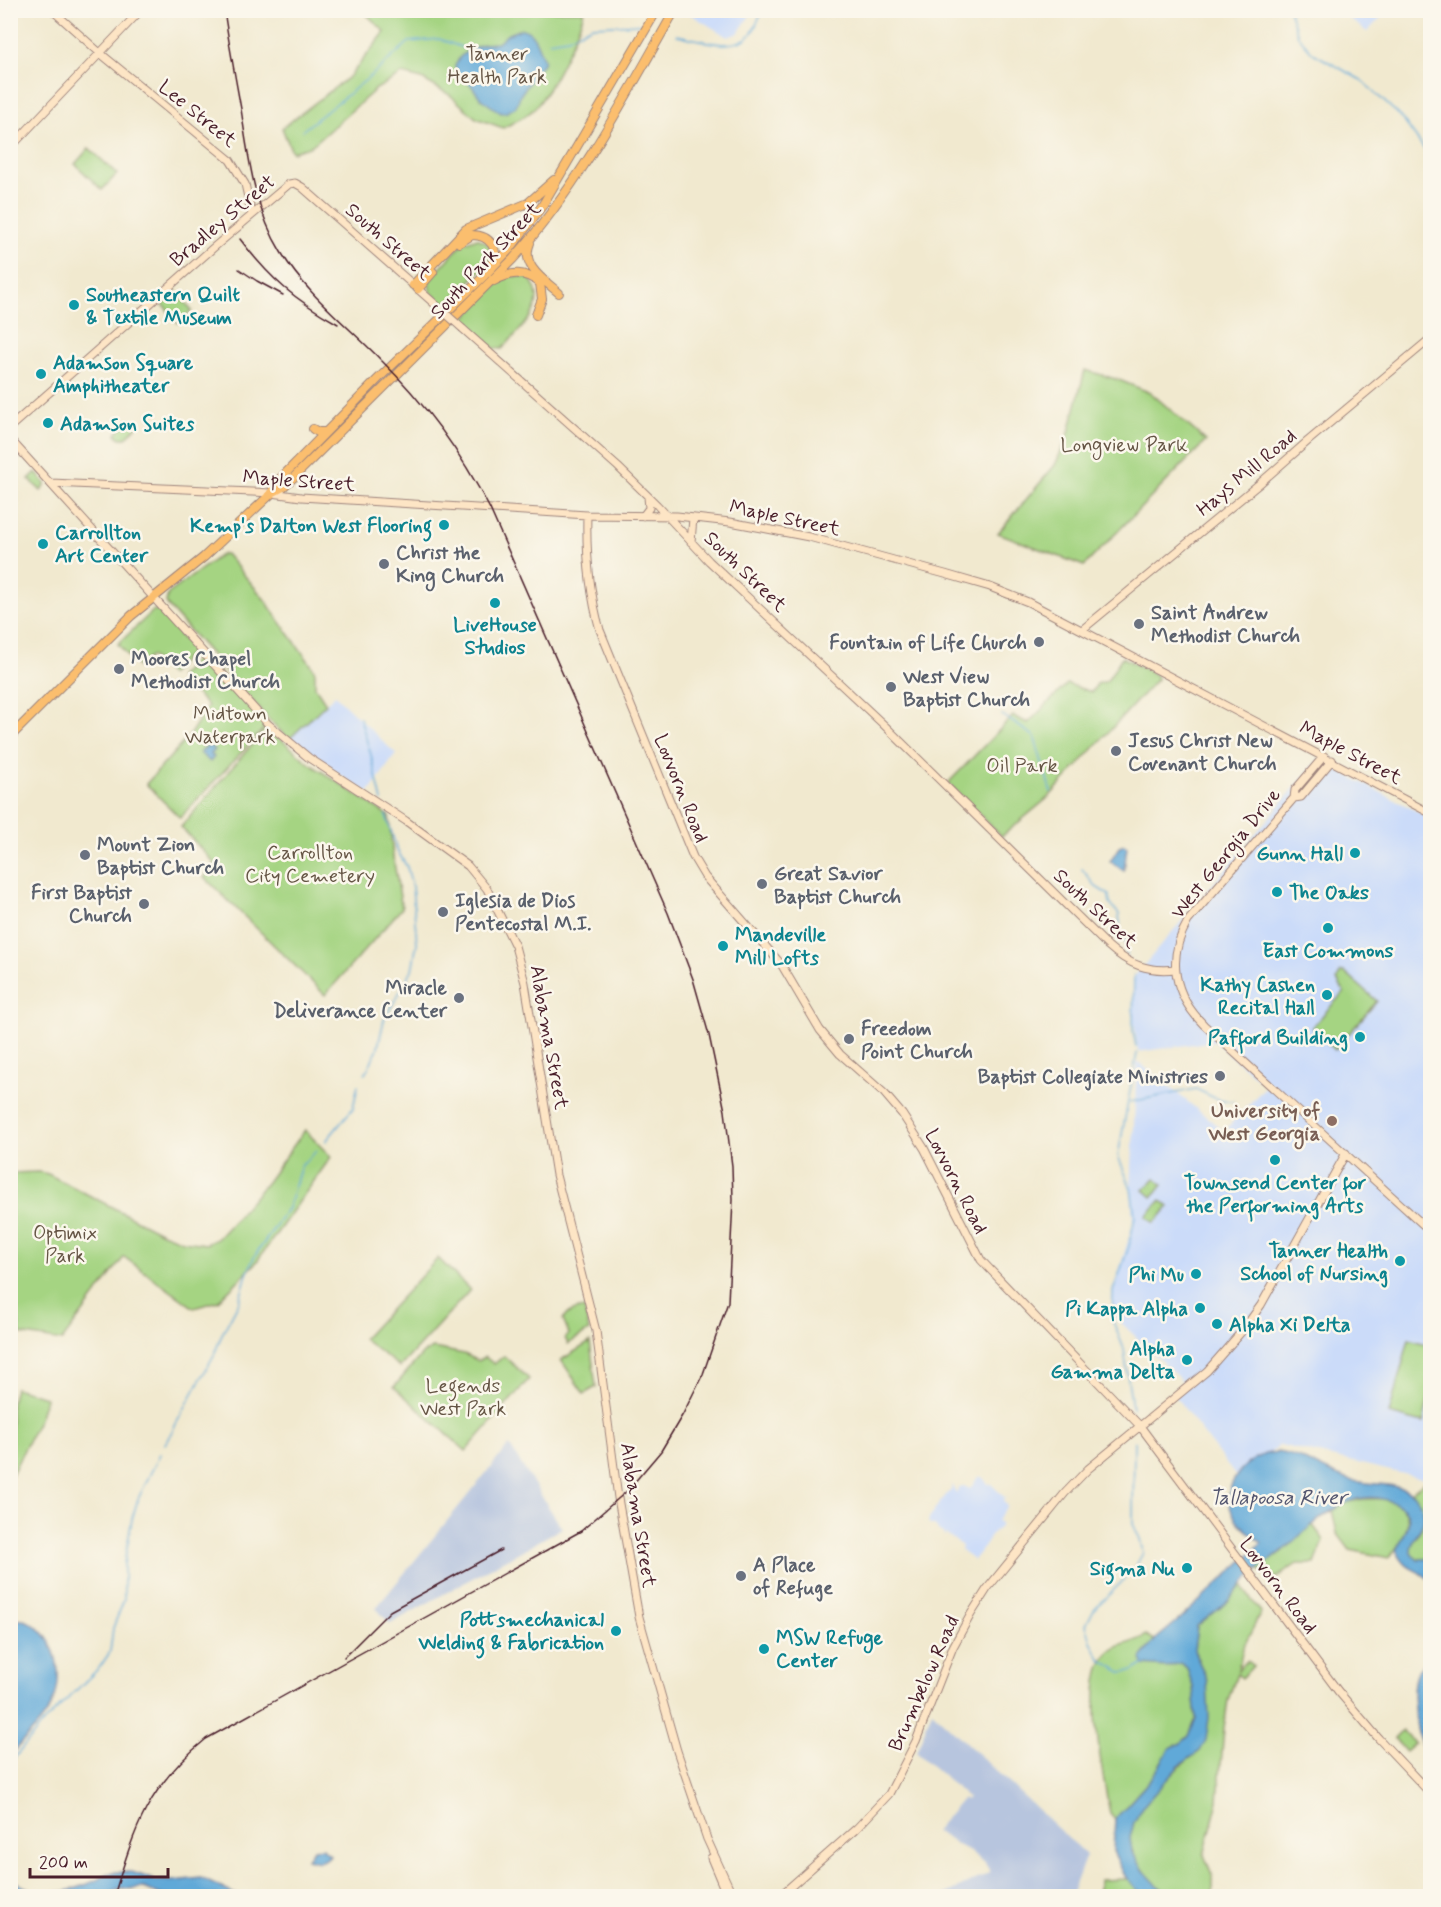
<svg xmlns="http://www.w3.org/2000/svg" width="1441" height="1907" font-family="Mynerve,sans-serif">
<rect width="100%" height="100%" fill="#fbf7ec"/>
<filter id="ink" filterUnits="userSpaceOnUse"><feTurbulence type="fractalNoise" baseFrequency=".0167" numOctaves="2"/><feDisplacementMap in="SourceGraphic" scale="12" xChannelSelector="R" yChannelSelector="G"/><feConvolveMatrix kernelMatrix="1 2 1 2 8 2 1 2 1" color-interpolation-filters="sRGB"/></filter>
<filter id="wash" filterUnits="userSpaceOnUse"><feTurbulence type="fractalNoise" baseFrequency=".008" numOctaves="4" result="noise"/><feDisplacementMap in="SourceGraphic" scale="24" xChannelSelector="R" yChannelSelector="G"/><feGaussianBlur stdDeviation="1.35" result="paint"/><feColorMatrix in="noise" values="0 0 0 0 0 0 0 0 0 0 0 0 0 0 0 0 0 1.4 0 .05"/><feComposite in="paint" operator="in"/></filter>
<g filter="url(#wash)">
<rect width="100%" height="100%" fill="#f1e9cf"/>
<path fill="#cbdbf9" d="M 685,11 L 753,11 L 738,33 L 728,37 Z
M 1340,11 L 1387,11 L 1367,32 Z
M 335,695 L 396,754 L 368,793 L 312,757 L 289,739 Z
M 1318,760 L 1430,818 L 1430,1480 L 1280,1445 L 1237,1478 L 1172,1392 L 1183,1382 L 1112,1314 L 1113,1291 L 1133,1224 L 1131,1187 L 1137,1061 L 1224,1131 L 1266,1086 L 1214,1041 L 1138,1052 L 1133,1014 L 1134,977 Z
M 978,1477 L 982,1477 L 989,1485 L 990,1483 L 1006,1499 L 1003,1499 L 1003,1501 L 1007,1506 L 997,1520 L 1000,1523 L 1000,1527 L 990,1535 L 986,1544 L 973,1560 L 960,1550 L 962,1546 L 946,1534 L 944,1536 L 943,1533 L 939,1531 L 935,1525 L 930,1525 L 928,1522 L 930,1516 L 934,1513 L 934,1510 L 951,1489 L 952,1484 L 956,1493 L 959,1487 L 964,1486 L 970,1489 Z"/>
<path fill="#b7c5de" d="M 509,1445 L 562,1528 L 390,1624 L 376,1608 Z
M 932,1711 L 1086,1855 L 1071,1896 L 942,1896 L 990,1873 L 986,1865 L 976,1856 L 935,1831 L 963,1798 L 965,1800 L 968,1798 L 916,1752 Z"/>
<path fill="#a5d482" stroke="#787a56" stroke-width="1.5" d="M 363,11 L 584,11 C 578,34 551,90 535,108 C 527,117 513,122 503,128 L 476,118 L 450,95 L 422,79 L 402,74 L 376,89 L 316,142 L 309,147 L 292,152 L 282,128 L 350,76 L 385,32 Z
M 89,148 L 117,174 L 102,190 L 75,164 Z
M 477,238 L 486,242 L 491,248 L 489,262 L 446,306 L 430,292 L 429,281 L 462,244 Z
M 509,276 L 528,277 C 553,304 520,329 502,349 L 493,348 L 463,320 L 501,280 Z
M 174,290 L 192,310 L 178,323 L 161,302 Z
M 1085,370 L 1119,380 L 1151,393 L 1206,441 L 1084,566 L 998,533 L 1055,465 L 1068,436 Z
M 129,419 L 137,426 L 126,438 L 120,438 L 116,434 Z
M 36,472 L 45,483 L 45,486 L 41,491 L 29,479 Z
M 222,554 L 226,554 L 262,596 L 312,666 L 315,672 L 315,687 L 326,704 L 289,739 L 271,722 L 167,605 L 166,602 L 168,594 Z
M 154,610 L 159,612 L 193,650 L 170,675 L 151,656 L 138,667 L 118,644 Z
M 203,655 L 268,724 L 180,818 L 146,784 L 188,737 L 208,706 L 179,677 L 199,656 Z
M 1122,657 L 1156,675 L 1157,679 L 1049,797 L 1002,836 L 1000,835 L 948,783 L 1013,716 L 1028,723 L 1067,684 L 1092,692 L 1097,684 L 1107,681 Z
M 267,727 L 310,764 L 389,816 L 393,857 L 402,908 L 325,995 L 204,877 L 215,864 L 181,827 Z
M 1341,972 L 1344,972 L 1377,1001 L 1335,1050 L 1312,1027 L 1344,992 L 1337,980 Z
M 305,1130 L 331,1157 L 255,1264 L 218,1301 L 194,1308 L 124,1257 L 62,1341 L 20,1334 L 11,1265 L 11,1173 L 39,1172 L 48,1174 L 162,1233 L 183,1241 L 206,1244 L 217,1239 L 230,1225 L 267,1182 Z
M 1155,1178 L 1163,1185 L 1152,1197 L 1144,1190 Z
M 1161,1200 L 1169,1207 L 1154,1223 L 1146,1216 Z
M 438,1258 L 470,1290 L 400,1367 L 363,1339 Z
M 584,1308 L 589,1331 L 568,1344 L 565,1338 L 569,1334 L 563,1320 C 567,1311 576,1310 584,1308 Z
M 1409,1339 L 1430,1345 L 1430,1392 L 1423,1423 L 1389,1414 Z
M 590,1342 L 596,1387 L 584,1394 L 561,1360 Z
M 433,1348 L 464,1354 L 479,1361 L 485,1357 L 494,1364 L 504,1356 L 529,1379 L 466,1451 L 394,1387 L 423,1353 Z
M 15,1388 L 46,1397 L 39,1419 L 11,1476 L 11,1403 Z
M 1430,1478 L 1430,1559 C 1421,1559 1412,1561 1410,1549 C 1412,1544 1414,1541 1417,1536 C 1429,1518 1422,1508 1411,1492 Z
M 1364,1499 C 1371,1499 1380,1498 1387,1500 C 1423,1510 1404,1539 1389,1558 L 1350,1550 L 1337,1533 L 1332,1510 L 1347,1502 Z
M 1312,1524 L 1324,1540 L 1315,1564 L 1297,1564 L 1276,1578 L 1257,1569 L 1280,1553 Z
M 1243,1584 L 1244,1590 L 1261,1612 L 1243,1648 L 1238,1670 L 1247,1661 L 1253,1666 L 1242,1678 L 1237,1674 L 1228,1700 L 1224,1728 L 1218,1801 L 1204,1855 L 1213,1877 L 1213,1896 C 1180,1896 1167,1901 1145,1872 C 1137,1862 1130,1851 1130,1839 C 1130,1808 1177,1767 1200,1751 L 1207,1681 L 1194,1650 L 1197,1626 L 1227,1602 Z
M 1146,1635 L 1155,1640 L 1142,1657 L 1166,1667 L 1180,1663 L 1187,1668 L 1193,1687 L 1196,1719 L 1189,1736 L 1181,1743 L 1170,1748 L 1151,1779 L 1115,1819 L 1110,1813 C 1103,1778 1084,1685 1106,1656 C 1116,1642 1137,1644 1146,1635 Z
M 1402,1730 L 1414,1743 L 1405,1751 L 1394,1738 Z
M 1128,1879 L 1134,1887 L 1146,1896 L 1098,1896 L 1100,1880 Z"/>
<path fill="#61a9d8" stroke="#566482" stroke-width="1.5" d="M 521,29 C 535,30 538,48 544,60 L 543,63 L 521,94 L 516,107 L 507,112 L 501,113 L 481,99 L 471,85 L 457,75 L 455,66 L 460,57 L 471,49 L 484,44 L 498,43 L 508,34 Z
M 209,744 L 215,750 L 211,754 L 214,757 L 210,762 L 200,753 Z
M 1124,845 L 1127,847 L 1124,871 L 1110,861 L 1119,847 Z
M 1277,1452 C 1303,1455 1325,1473 1350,1480 C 1370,1486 1391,1481 1410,1492 C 1415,1495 1421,1503 1423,1510 C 1428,1528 1410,1537 1411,1553 L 1418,1559 L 1430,1559 L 1430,1580 C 1415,1566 1408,1574 1396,1550 C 1402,1537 1419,1517 1400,1506 C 1353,1478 1313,1526 1280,1553 C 1273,1558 1265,1563 1258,1569 C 1246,1578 1237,1592 1226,1603 C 1217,1611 1207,1618 1197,1626 L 1194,1650 L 1207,1681 L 1209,1718 L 1206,1740 L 1200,1751 L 1179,1766 L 1145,1804 L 1134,1822 L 1130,1838 L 1132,1852 L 1145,1872 L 1159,1887 L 1174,1896 L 1146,1896 L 1134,1887 L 1125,1876 L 1113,1851 L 1115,1819 L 1151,1779 L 1170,1748 L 1181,1743 L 1189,1736 L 1196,1719 L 1193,1687 L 1187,1668 L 1180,1663 L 1166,1667 L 1143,1665 L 1142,1657 L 1155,1640 L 1181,1618 L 1262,1543 C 1251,1534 1238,1525 1232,1512 C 1221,1489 1241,1463 1263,1455 C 1267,1453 1273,1453 1277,1452 Z
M 11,1619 C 16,1620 24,1619 29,1622 C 58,1637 66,1680 50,1708 C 41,1725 23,1740 11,1754 Z
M 1430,1659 L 1430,1766 C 1419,1748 1407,1692 1417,1672 C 1420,1667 1426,1662 1430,1659 Z
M 322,1848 L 330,1855 C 323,1864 317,1862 307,1859 L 313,1849 Z
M 113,1872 L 132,1872 L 155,1880 L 173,1881 L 201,1878 L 238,1896 L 164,1896 L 144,1888 L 121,1889 L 98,1896 L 11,1896 L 11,1878 C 45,1906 78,1889 113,1872 Z"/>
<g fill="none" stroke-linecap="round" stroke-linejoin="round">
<path stroke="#61a9d8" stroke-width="1.5" d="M 1289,10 L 1298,36 L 1313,53 L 1361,80 L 1401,117 L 1430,157
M 677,35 C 698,39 733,53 750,35 C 756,29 758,18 763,10
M 549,41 L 568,38 L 592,26 L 640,24
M 303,130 L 371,76 L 409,42 L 439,39 L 469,50
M 1002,715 L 1034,736 L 1051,792
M 360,718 L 371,755 L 382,801
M 1082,869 L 1096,887 L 1109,895 L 1110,904 L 1119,914 L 1120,925
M 1124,936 L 1127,956
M 1134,975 L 1133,1030 L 1136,1046
M 365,1074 L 377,1051 L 384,1020 L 412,970 L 417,943 L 412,887 L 407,867 L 397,850 L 386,815
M 1130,1102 L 1196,1089 L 1221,1101 L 1233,1101
M 326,1141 L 353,1108 L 358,1085
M 1132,1408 L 1124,1349 L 1112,1319 L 1113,1291 L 1129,1246 L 1135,1216 L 1131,1188 L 1118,1156 L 1137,1053
M 1134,1441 L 1133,1524 L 1140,1539 L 1143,1553 L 1133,1571 L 1094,1609 L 1086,1625 L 1092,1644 L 1101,1660 L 1121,1672 L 1133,1671 L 1144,1664
M 165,1444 L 214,1355 L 222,1334 L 239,1302 L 246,1277 L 254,1257 L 288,1208 L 301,1166 L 317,1150
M 10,1763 L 44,1722 L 100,1667 L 110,1652 L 113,1628 L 124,1600 L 124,1564 L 132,1519 L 138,1499 L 160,1454"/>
</g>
</g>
<g filter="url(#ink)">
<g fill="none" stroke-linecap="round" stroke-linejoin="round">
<g stroke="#9e847d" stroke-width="9">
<path id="secondary" d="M 52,10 L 100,53 L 230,160 L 245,184 L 252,215
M 10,148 L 141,10
M 463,329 L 618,467 L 657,505 L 709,561 L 884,725 L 1108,946 C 1129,965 1148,972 1175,969
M 10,427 L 213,248 L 289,184 L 295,183 L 302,187 L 436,305
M 10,439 L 268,724 L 309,758 L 406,821 L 468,866 L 487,889 L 515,946 L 525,983 L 556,1175 L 596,1331 L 618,1498 L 639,1617 L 677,1751 L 707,1839 L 733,1896
M 51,483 L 272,493 L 301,497 L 587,515 L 677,516 L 730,522 L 809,537 L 945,574 L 990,587 L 1028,602 L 1430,813
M 587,515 C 586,554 589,591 600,630 L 693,857 L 705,877 L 781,964 L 820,1030 L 840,1054 L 884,1093 L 902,1114 L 924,1148 L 981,1260 L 1140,1426 L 1338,1691 L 1379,1739 L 1430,1793
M 643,516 L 649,508 L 648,497
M 691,542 L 693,518
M 1083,629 L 1259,484 L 1308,441 L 1430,339
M 1324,756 L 1295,790 L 1294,798 L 1188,921 C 1166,959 1174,995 1204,1025 L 1430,1231
M 1294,798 L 1301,797 L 1332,760
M 711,1858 L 724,1889
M 777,1896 L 781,1895 L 857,1828 L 889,1794 L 916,1741 L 953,1647 L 971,1614 L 987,1589 L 1065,1493 L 1088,1469 L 1207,1371 L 1243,1330 L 1261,1305 L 1346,1153"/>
</g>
<g stroke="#9e847d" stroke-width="10">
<path id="primary" d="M 459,243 L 472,235 C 490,235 501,250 491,266
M 530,243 C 520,266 544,280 559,293
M 494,281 C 512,271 524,271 540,283 L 542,299 L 536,315
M 413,285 L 466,229 L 528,203 L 554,180
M 418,289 L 433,272
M 313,429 L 318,432 L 325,432
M 272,493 L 274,485 L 378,379 L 483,277 L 510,249 L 542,206 L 657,10
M 10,737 L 131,616 L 204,557 L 272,493 L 283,487 L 295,476 L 513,259 C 579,186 626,96 675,10"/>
</g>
<use href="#secondary" stroke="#fde5c5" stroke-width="7"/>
<use href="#primary" stroke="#fbbe6e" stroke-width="8"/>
<path stroke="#4a1f2b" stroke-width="1.5" d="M 240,239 C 270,279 295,300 338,324
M 239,269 L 257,281 L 283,295
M 344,1657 L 390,1611 L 501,1550
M 114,1896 C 135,1827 148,1786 206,1739 L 581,1531 L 627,1491 L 661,1451 L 683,1414 L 703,1374 L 728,1302 L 733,1200 L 732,1166 L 725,1111 L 709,1035 L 693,979 L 668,913 L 490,509 C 461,452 425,403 380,359 C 347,325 306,294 281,252 C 254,208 249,160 241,109 C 235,76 229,44 224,10"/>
<g stroke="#9e847d" stroke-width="9" stroke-linecap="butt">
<path id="secondary-bridge" d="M 436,305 L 463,329"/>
</g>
<use href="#secondary-bridge" stroke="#fde5c5" stroke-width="7"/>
</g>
</g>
<g fill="#0f9aa8" stroke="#fbf7ec" stroke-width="2">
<circle cx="74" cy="305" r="6"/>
<circle cx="41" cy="374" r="6"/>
<circle cx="48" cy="423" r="6"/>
<circle cx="444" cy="525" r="6"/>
<circle cx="43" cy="544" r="6"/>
<circle cx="495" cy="603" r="6"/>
<circle cx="1355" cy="853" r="6"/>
<circle cx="1277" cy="892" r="6"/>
<circle cx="1328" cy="928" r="6"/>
<circle cx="723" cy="946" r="6"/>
<circle cx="1327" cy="995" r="6"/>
<circle cx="1360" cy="1037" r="6"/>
<circle cx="1275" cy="1160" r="6"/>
<circle cx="1400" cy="1261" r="6"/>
<circle cx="1196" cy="1274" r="6"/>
<circle cx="1200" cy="1308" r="6"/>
<circle cx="1217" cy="1324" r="6"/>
<circle cx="1187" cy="1360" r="6"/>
<circle cx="1187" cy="1568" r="6"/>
<circle cx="616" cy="1631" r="6"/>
<circle cx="764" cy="1649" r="6"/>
</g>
<g fill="#6b7280" stroke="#fbf7ec" stroke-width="2">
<circle cx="384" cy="564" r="6"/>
<circle cx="1139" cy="624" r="6"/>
<circle cx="1039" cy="642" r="6"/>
<circle cx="119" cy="669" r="6"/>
<circle cx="891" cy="687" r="6"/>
<circle cx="1116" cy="751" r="6"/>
<circle cx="85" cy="855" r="6"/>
<circle cx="762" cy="884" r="6"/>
<circle cx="144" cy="904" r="6"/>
<circle cx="443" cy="912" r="6"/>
<circle cx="459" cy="998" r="6"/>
<circle cx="849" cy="1039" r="6"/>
<circle cx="1220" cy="1076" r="6"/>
<circle cx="741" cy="1576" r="6"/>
</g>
<circle fill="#8d6e63" stroke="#fbf7ec" stroke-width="2" cx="1332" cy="1121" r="6"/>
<g text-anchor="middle" stroke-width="5" stroke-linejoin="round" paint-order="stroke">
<g font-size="20" fill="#655545" stroke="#fbf7ec">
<text x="497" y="60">Tanner<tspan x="497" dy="23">Health Park</tspan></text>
<text x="1124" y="451">Longview Park</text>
<text x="230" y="720">Midtown<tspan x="230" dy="23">Waterpark</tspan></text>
<text x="1022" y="772">Oil Park</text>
<text x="310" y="859">Carrollton<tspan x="310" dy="23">City Cemetery</tspan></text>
<text x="65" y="1239">Optimix<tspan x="65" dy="23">Park</tspan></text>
<text x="463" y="1392">Legends<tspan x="463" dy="23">West Park</tspan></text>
</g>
<g font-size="20" fill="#4a1f2b" stroke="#fbf7ec">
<text transform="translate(198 113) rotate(39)" y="7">Lee Street</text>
<text transform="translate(222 220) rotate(-40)" y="7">Bradley Street</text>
<text transform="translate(389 241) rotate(41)" y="7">South Street</text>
<text transform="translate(485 260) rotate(-47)" y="7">South Park Street</text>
<text transform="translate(1246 472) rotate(-40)" y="7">Hays Mill Road</text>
<text transform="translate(299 480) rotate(4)" y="7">Maple Street</text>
<text transform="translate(785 517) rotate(12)" y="7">Maple Street</text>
<text transform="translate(746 571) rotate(44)" y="7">South Street</text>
<text transform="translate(1351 752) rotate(28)" y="7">Maple Street</text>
<text transform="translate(682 788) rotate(68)" y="7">Lovvorn Road</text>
<text transform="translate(1225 853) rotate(-51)" y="7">West Georgia Drive</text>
<text transform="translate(1096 908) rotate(43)" y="7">South Street</text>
<text transform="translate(550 1037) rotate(80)" y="7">Alabama Street</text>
<text transform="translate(957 1181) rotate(63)" y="7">Lovvorn Road</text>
<text transform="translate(639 1515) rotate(81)" y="7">Alabama Street</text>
<text transform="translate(1279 1585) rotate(53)" y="7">Lovvorn Road</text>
<text transform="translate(923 1683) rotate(-66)" y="7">Brumbelow Road</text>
</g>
<g font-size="20" font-weight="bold" fill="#0d838f" stroke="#fbf7ec" text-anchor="end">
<text x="86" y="301" text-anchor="start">Southeastern Quilt<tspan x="86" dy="23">&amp; Textile Museum</tspan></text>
<text x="53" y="369" text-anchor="start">Adamson Square<tspan x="53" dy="23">Amphitheater</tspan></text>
<text x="60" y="430" text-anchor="start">Adamson Suites</text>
<text x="432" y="532">Kemp's Dalton West Flooring</text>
<text x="55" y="539" text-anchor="start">Carrollton<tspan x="55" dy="23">Art Center</tspan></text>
<text x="495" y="631" text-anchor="middle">LiveHouse<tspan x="495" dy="23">Studios</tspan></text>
<text x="1343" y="860">Gunn Hall</text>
<text x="1289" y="899" text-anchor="start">The Oaks</text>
<text x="735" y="941" text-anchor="start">Mandeville<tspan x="735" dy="23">Mill Lofts</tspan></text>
<text x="1328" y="957" text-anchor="middle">East Commons</text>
<text x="1315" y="991">Kathy Cashen<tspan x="1315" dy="23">Recital Hall</tspan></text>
<text x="1348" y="1044">Pafford Building</text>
<text x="1275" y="1189" text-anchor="middle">Townsend Center for<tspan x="1275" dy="23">the Performing Arts</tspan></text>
<text x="1388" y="1257">Tanner Health<tspan x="1388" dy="23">School of Nursing</tspan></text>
<text x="1184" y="1281">Phi Mu</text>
<text x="1188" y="1315">Pi Kappa Alpha</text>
<text x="1229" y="1331" text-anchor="start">Alpha Xi Delta</text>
<text x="1175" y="1355">Alpha<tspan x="1175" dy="23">Gamma Delta</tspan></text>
<text x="1175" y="1575">Sigma Nu</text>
<text x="604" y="1626">Pottsmechanical<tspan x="604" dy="23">Welding &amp; Fabrication</tspan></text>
<text x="776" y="1644" text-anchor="start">MSW Refuge<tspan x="776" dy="23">Center</tspan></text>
</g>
<g font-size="20" font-weight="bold" fill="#5b616d" stroke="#fbf7ec" text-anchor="start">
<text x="396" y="559">Christ the<tspan x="396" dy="23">King Church</tspan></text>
<text x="1151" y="619">Saint Andrew<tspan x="1151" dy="23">Methodist Church</tspan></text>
<text x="1027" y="649" text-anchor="end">Fountain of Life Church</text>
<text x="131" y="665">Moores Chapel<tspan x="131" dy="23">Methodist Church</tspan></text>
<text x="903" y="683">West View<tspan x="903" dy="23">Baptist Church</tspan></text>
<text x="1128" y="747">Jesus Christ New<tspan x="1128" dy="23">Covenant Church</tspan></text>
<text x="97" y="851">Mount Zion<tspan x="97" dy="23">Baptist Church</tspan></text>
<text x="774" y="880">Great Savior<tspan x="774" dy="23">Baptist Church</tspan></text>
<text x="132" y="899" text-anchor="end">First Baptist<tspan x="132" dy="23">Church</tspan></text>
<text x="455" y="907">Iglesia de Dios<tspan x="455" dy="23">Pentecostal M.I.</tspan></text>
<text x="447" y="994" text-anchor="end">Miracle<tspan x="447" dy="23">Deliverance Center</tspan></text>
<text x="861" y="1035">Freedom<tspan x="861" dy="23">Point Church</tspan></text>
<text x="1208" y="1083" text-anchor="end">Baptist Collegiate Ministries</text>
<text x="753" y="1571">A Place<tspan x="753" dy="23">of Refuge</tspan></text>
</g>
<g font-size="20" font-weight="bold" fill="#785e54" stroke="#fbf7ec" text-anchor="end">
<text x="1320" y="1117">University of<tspan x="1320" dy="23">West Georgia</tspan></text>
</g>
<g font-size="21" font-style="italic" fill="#535670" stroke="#fbf7ec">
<text x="1278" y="1504">Tallapoosa River</text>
</g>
</g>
<rect width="1441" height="1907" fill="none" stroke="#fbf7ec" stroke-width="36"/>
<path d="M30 1868v9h138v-9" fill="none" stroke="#4a1f2b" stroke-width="3"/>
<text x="39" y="1868" font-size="18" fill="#4a1f2b" stroke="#fbf7ec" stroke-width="4.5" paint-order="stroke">200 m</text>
</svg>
